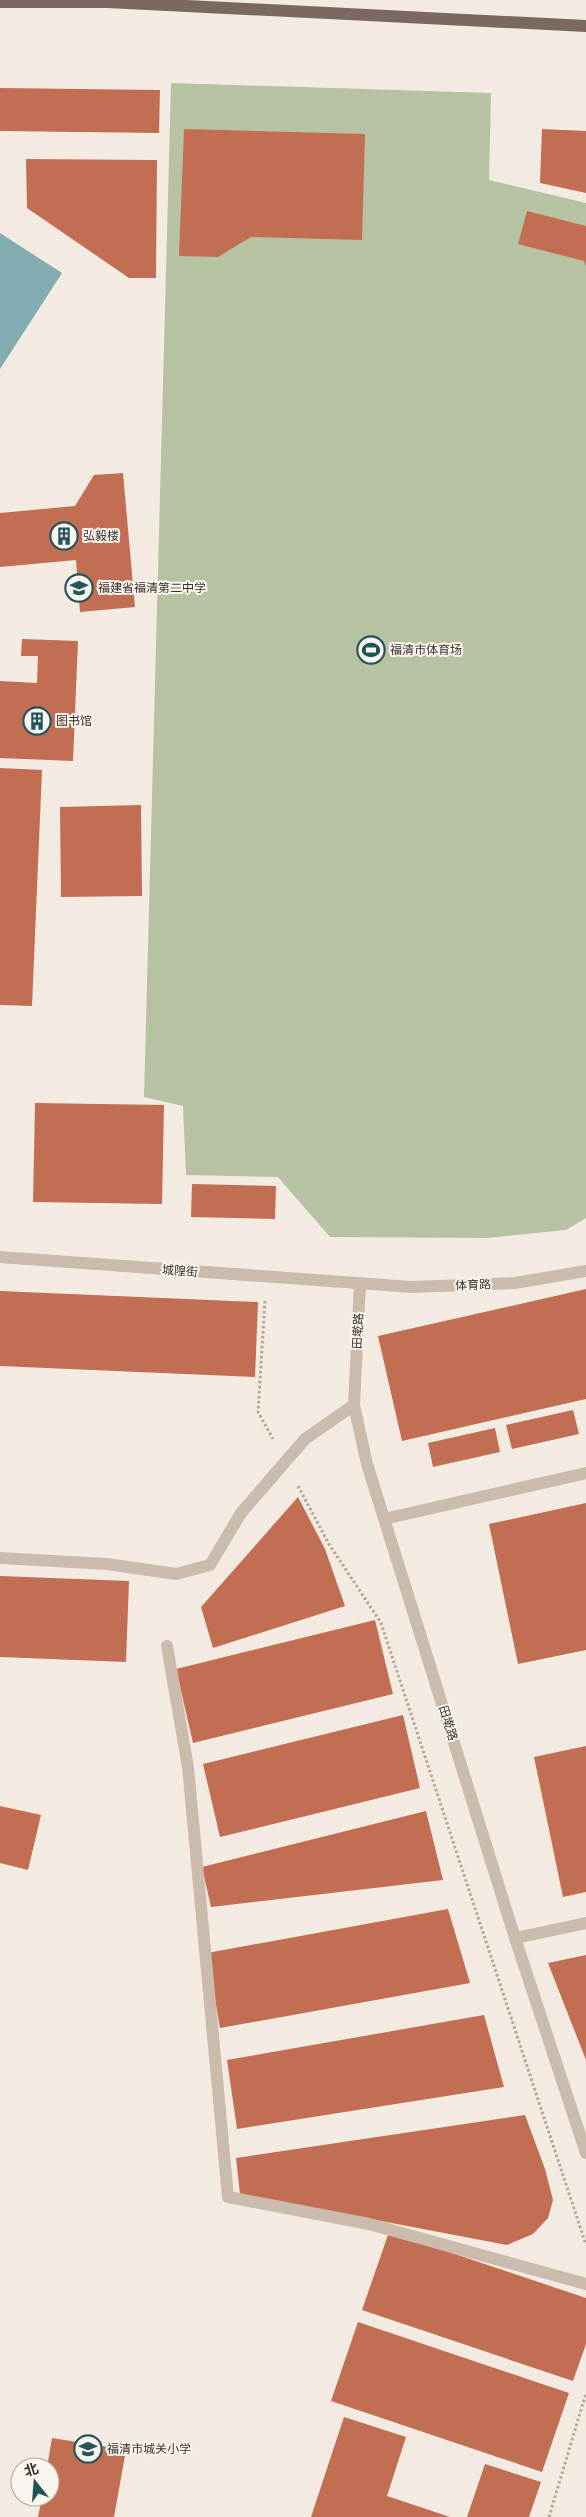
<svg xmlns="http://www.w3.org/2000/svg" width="586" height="2517" font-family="'Roboto Condensed','Noto Sans SC',sans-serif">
<rect width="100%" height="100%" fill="#f3ebe2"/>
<path fill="#b6c2a2" d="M 171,83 L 491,93 L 489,180 L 586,203 L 586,1218 L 566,1230 L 487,1238 L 330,1237 L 278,1177 L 186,1175 L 183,1106 L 144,1097 Z"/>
<path fill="#82acaf" d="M 0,233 L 62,273 L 0,369 Z"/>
<path fill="#c16e52" d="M 0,88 L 160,90 L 159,133 L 0,131 Z
M 184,129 L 365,134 L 362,240 L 251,237 L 218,257 L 179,256 Z
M 542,129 L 586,131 L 586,193 L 540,183 Z
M 26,159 L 157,160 L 156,278 L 129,278 L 27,208 Z
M 527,211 L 586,226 L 586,266 L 584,261 L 518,244 Z
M 123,473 L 135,607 L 80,612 L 76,560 L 0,567 L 0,513 L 75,506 L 94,475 Z
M 22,639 L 78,641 L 73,761 L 0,758 L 0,681 L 37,683 L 38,656 L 21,656 Z
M 0,768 L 42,770 L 32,1006 L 0,1005 Z
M 141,805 L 142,896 L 61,897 L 60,807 Z
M 35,1103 L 164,1105 L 162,1204 L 33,1202 Z
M 192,1184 L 276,1186 L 275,1219 L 191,1217 Z
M 586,1289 L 586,1399 L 402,1441 L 378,1336 Z
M 0,1291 L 258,1302 L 255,1377 L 0,1366 Z
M 573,1410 L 579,1434 L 512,1449 L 506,1425 Z
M 495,1428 L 500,1452 L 433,1467 L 428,1443 Z
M 298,1497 L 325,1549 L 345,1606 L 213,1648 L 201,1607 Z
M 586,1503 L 586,1650 L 518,1664 L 489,1524 Z
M 0,1576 L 129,1581 L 126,1662 L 0,1657 Z
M 375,1620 L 393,1694 L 193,1743 L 176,1669 Z
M 403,1715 L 420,1788 L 220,1837 L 203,1764 Z
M 586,1746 L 586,1892 L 563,1897 L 534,1757 Z
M 0,1806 L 41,1815 L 28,1870 L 0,1863 Z
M 426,1811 L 443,1880 L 211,1907 L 202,1867 Z
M 448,1909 L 470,1983 L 220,2028 L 207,1953 Z
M 586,1955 L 586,2060 L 548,1963 Z
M 484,2015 L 504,2087 L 237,2129 L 227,2060 Z
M 525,2115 L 545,2169 L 553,2200 L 548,2218 L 533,2234 L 507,2245 L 240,2194 L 236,2158 Z
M 389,2232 L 586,2298 L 586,2344 L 573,2381 L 362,2310 Z
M 358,2322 L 569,2393 L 542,2472 L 331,2401 Z
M 344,2417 L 406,2437 L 387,2496 L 450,2517 L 311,2517 Z
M 52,2438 L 126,2450 L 114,2517 L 38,2517 L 42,2497 L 50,2497 L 50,2467 L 47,2467 Z
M 485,2464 L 541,2482 L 529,2517 L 467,2517 Z"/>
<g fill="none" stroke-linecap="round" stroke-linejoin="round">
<path stroke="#b7a598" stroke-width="3" stroke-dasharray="2.5 2.5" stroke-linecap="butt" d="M 265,1301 L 258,1412 L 273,1439
M 298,1486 L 329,1544 L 381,1623 L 586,2245
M 549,2517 L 586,2393"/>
<path stroke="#cbbbad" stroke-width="12" d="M 360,1284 L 354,1405 L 367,1464 L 515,1938 L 586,2153
M 384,1519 L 586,1473
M 0,1558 L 107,1564 L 176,1574 L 210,1565 L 241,1513 L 305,1439 L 354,1405
M 167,1646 L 188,1767 L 228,2197 L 369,2224 L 586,2284
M 515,1938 L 586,1923"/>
<path stroke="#cbbbad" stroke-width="12" d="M 0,1257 L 412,1287 L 515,1283 L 586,1271"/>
<path stroke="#7b685e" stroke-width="12" d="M 0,2 L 107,2 L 586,26"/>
</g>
<defs>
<g id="building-ring" transform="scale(1.4375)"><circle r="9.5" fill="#faf5ee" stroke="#22555a" stroke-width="1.5"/><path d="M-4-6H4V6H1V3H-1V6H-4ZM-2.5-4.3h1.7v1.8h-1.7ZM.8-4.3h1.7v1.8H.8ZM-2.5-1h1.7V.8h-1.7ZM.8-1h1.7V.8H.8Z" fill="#22555a"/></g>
<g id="school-ring" transform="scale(1.4375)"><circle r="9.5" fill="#faf5ee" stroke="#22555a" stroke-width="1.5"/><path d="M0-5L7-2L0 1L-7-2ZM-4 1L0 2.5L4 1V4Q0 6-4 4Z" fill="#22555a"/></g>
<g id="stadium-ring" transform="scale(1.4375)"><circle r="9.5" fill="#faf5ee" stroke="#22555a" stroke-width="1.5"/><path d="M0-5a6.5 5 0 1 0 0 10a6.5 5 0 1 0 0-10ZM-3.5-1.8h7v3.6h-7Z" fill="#22555a"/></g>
</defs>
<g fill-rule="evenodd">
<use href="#building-ring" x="64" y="536"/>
<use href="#school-ring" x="79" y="588"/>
<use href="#stadium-ring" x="371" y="650"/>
<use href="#building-ring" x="37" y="721"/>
<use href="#school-ring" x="88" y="2449"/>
</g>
<g text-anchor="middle" stroke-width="4" stroke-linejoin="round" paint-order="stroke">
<g font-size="12" fill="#3a302c" stroke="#faf5ee" text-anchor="start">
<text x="83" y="540">弘毅楼</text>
<text x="98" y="592">福建省福清第二中学</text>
<text x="390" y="654">福清市体育场</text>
<text x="56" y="725">图书馆</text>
<text x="107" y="2453">福清市城关小学</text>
</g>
<g font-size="12" fill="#3a302c" stroke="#faf5ee">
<text transform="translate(180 1271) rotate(4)" y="4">城隍街</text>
<text transform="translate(473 1285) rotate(-2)" y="4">体育路</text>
<text transform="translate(358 1331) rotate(-87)" y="4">田墘路</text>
<text transform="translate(448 1723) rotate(73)" y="4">田墘路</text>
</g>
</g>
<g transform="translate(35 2482) rotate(343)"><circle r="24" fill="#faf5ee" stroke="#ada6a0"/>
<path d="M0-4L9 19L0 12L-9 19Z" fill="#22555a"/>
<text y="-8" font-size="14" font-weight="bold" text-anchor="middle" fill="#3a302c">北</text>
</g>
</svg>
